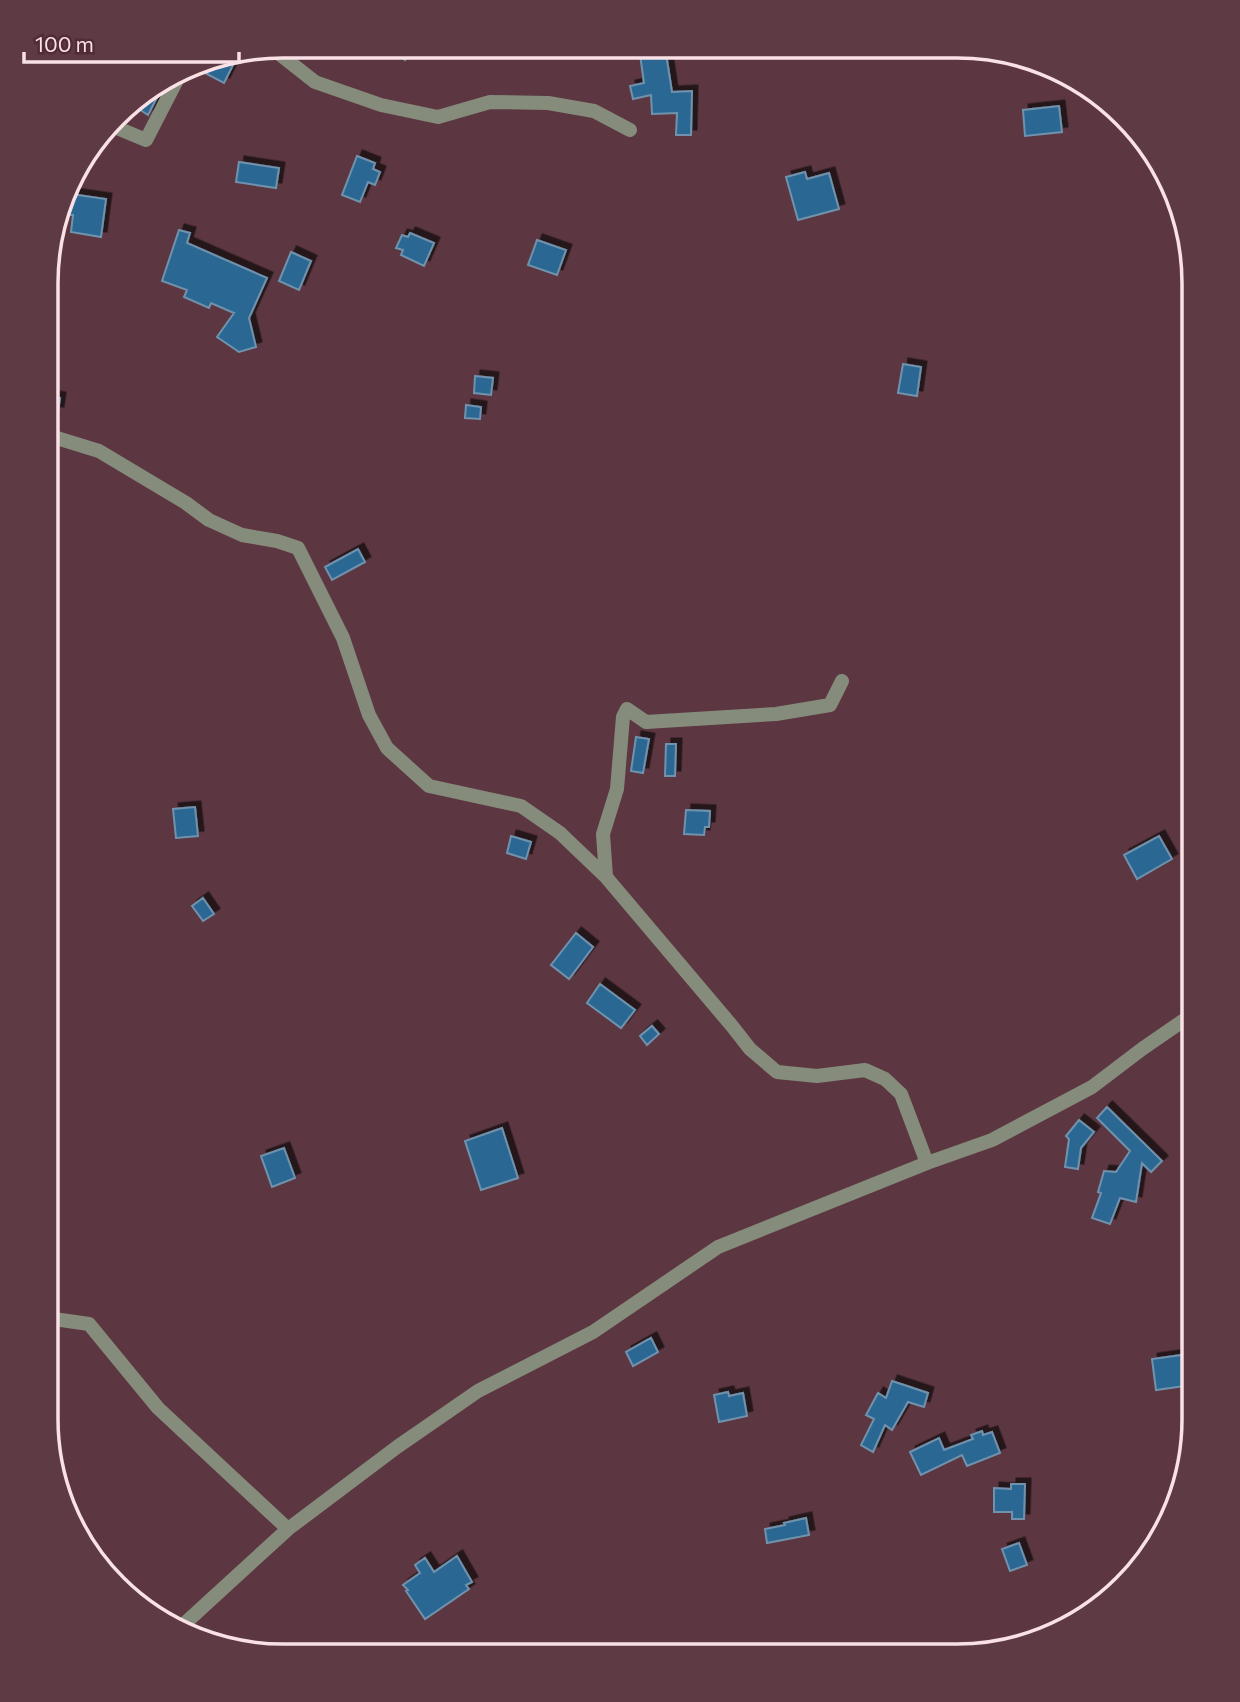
<svg xmlns="http://www.w3.org/2000/svg" width="1240" height="1702" font-family="Commissioner,sans-serif">
<defs>
<filter id="shadow"><feDropShadow dx="5.5" dy="-5.5" stdDeviation="0" flood-color="#0009"/></filter>
</defs>
<rect width="100%" height="100%" fill="#5c3741"/>
<path fill="#2a6893" stroke="#7092ad" stroke-width="2" filter="url(#shadow)" d="M 391,46 L 418,46 L 405,60 Z
M 639,47 L 665,47 L 672,92 L 692,91 L 691,135 L 676,135 L 677,113 L 652,114 L 651,95 L 633,99 L 630,86 L 644,83 Z
M 239,53 L 224,83 L 203,72 L 210,58 Z
M 165,82 L 148,115 L 139,109 L 150,91 Z
M 1059,106 L 1062,132 L 1025,136 L 1023,110 Z
M 357,156 L 375,163 L 373,169 L 380,172 L 375,185 L 368,182 L 360,202 L 342,195 Z
M 239,162 L 279,168 L 276,188 L 236,182 Z
M 805,172 L 807,179 L 829,173 L 839,209 L 798,220 L 786,177 Z
M 71,194 L 106,199 L 101,237 L 71,232 L 73,215 L 68,215 Z
M 179,230 L 190,233 L 187,243 L 267,278 L 249,318 L 256,347 L 239,352 L 217,337 L 234,313 L 211,303 L 209,308 L 184,297 L 187,290 L 162,281 Z
M 410,233 L 434,243 L 424,266 L 401,255 L 403,250 L 396,248 L 402,235 L 408,237 Z
M 537,240 L 566,250 L 557,275 L 528,265 Z
M 291,252 L 311,261 L 299,290 L 279,281 Z
M 903,364 L 921,367 L 917,396 L 898,393 Z
M 475,376 L 493,378 L 491,395 L 474,393 Z
M 47,396 L 60,398 L 58,412 L 47,410 Z
M 466,405 L 481,407 L 480,419 L 465,418 Z
M 358,549 L 365,562 L 332,580 L 325,567 Z
M 636,737 L 649,739 L 643,773 L 631,771 Z
M 666,744 L 676,744 L 675,776 L 665,776 Z
M 195,807 L 198,836 L 176,838 L 173,809 Z
M 686,810 L 710,811 L 709,827 L 705,827 L 704,835 L 684,834 Z
M 511,836 L 531,842 L 526,859 L 507,853 Z
M 1159,836 L 1172,859 L 1137,879 L 1124,855 Z
M 203,898 L 214,914 L 203,921 L 192,906 Z
M 576,933 L 593,947 L 569,979 L 551,965 Z
M 600,984 L 635,1010 L 621,1028 L 587,1003 Z
M 652,1026 L 659,1034 L 647,1045 L 640,1036 Z
M 1107,1107 L 1162,1161 L 1151,1172 L 1142,1163 L 1136,1202 L 1120,1198 L 1110,1224 L 1092,1218 L 1101,1193 L 1098,1192 L 1104,1171 L 1116,1172 L 1130,1151 L 1097,1118 Z
M 1079,1120 L 1094,1132 L 1081,1148 L 1078,1169 L 1065,1167 L 1069,1139 L 1066,1136 Z
M 502,1128 L 518,1178 L 481,1190 L 465,1141 Z
M 284,1148 L 295,1178 L 272,1187 L 261,1156 Z
M 651,1338 L 658,1352 L 633,1366 L 626,1352 Z
M 1189,1354 L 1192,1385 L 1156,1390 L 1152,1359 Z
M 892,1381 L 928,1393 L 924,1407 L 908,1402 L 892,1430 L 885,1425 L 873,1452 L 861,1445 L 874,1419 L 866,1415 L 878,1393 L 886,1398 Z
M 728,1392 L 729,1396 L 743,1393 L 747,1416 L 719,1422 L 714,1395 Z
M 982,1431 L 983,1435 L 992,1432 L 1000,1453 L 967,1466 L 962,1455 L 921,1475 L 910,1452 L 939,1438 L 944,1450 L 973,1439 L 971,1435 Z
M 1011,1484 L 1025,1484 L 1024,1519 L 1012,1519 L 1012,1512 L 994,1512 L 994,1488 L 1011,1489 Z
M 806,1518 L 809,1535 L 767,1543 L 765,1529 L 785,1525 L 784,1523 Z
M 1019,1543 L 1027,1565 L 1010,1571 L 1002,1549 Z
M 457,1556 L 472,1582 L 466,1585 L 469,1589 L 425,1619 L 406,1591 L 408,1590 L 403,1585 L 420,1573 L 415,1565 L 425,1558 L 434,1572 Z"/>
<g fill="none" stroke-linecap="round" stroke-linejoin="round">
<path stroke="#868c7c" stroke-width="14" d="M 268,48 L 273,49 L 315,82 L 381,105 L 438,117 L 490,102 L 548,103 L 594,111 L 630,130
M 110,125 L 146,140 L 181,72
M 47,435 L 99,451 L 186,503 L 209,520 L 242,535 L 277,541 L 298,548 L 343,638 L 369,715 L 387,748 L 429,786 L 521,806 L 560,833 L 606,877 L 732,1026 L 750,1049 L 777,1072 L 817,1076 L 865,1070 L 885,1079 L 901,1094 L 927,1163
M 606,877 L 603,834 L 617,789 L 623,717 L 627,709 L 646,722 L 776,714 L 830,705 L 842,681
M 46,1315 L 54,1319 L 89,1324 L 158,1408 L 288,1529
M 182,1626 L 288,1529 L 397,1447 L 478,1391 L 593,1332 L 718,1247 L 927,1163 L 992,1140 L 1092,1087 L 1142,1049 L 1187,1018 L 1194,1016"/>
</g>
<path d="M0 0H1240V1702H0ZM283 58H957A225 225 0 0 1 1182 283V1419A225 225 0 0 1 957 1644H283A225 225 0 0 1 58 1419V283A225 225 0 0 1 283 58Z" fill="#5e3a44" fill-rule="evenodd"/>
<path fill="none" stroke="#f9e1e6" stroke-width="3.5" d="M283 58H957A225 225 0 0 1 1182 283V1419A225 225 0 0 1 957 1644H283A225 225 0 0 1 58 1419V283A225 225 0 0 1 283 58Z"/>
<path d="M24 52v10h215v-10" fill="none" stroke="#f9e1e6" stroke-width="3.5"/>
<text x="35" y="52" font-size="21" fill="#f9e1e6" stroke="#512c36" stroke-width="5" paint-order="stroke">100 m</text>
</svg>
